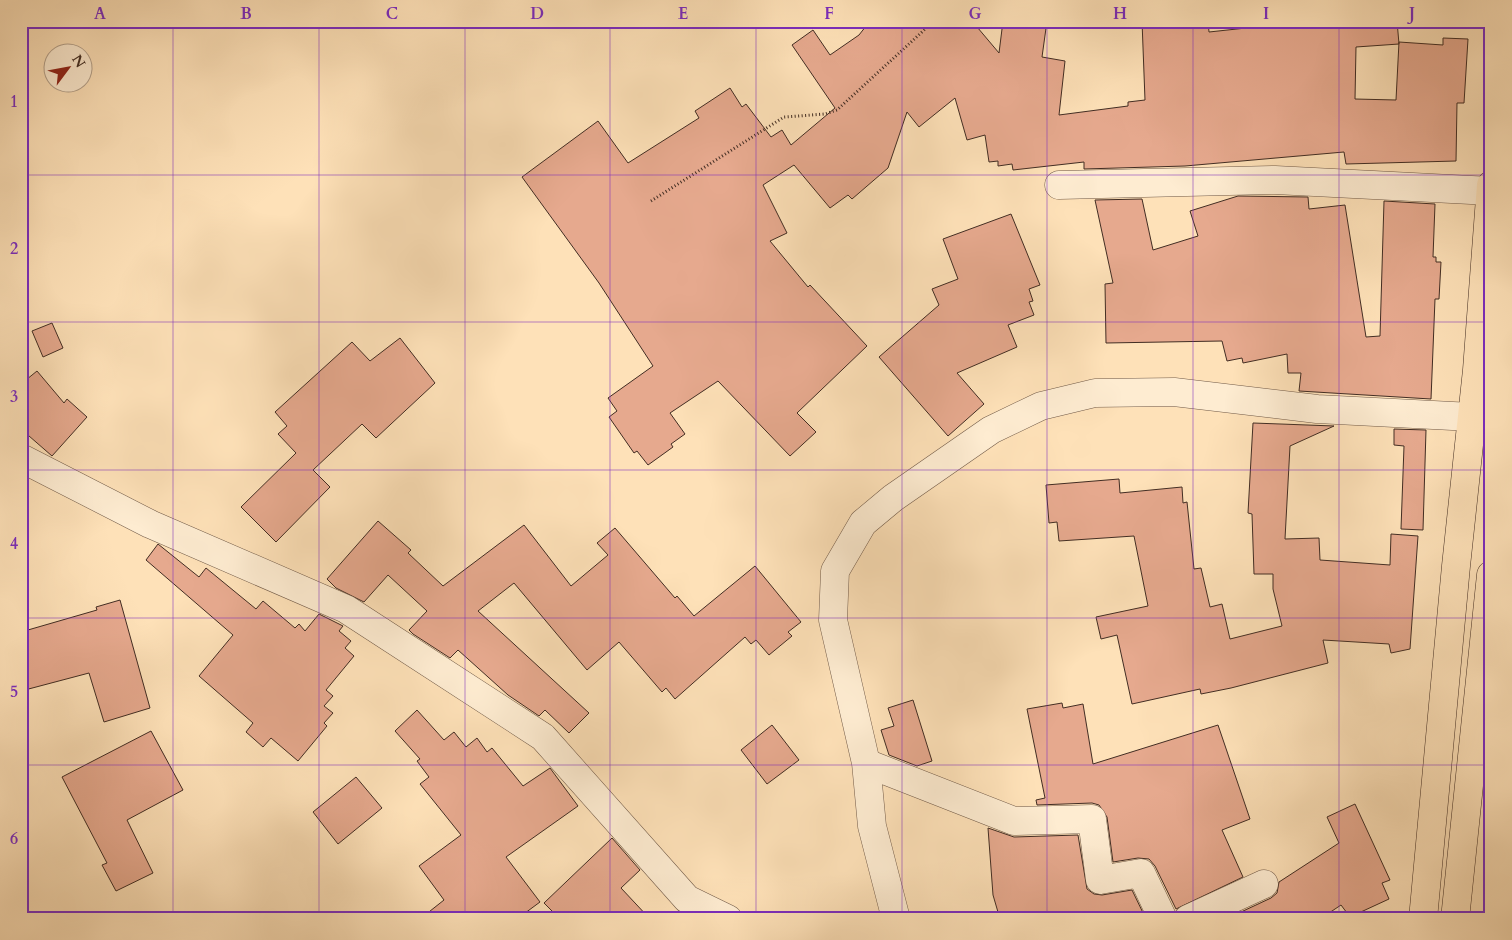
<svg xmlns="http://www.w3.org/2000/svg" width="1512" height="940" font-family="Cardo,serif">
<rect width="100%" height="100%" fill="#fee1b8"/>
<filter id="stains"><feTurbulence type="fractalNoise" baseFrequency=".004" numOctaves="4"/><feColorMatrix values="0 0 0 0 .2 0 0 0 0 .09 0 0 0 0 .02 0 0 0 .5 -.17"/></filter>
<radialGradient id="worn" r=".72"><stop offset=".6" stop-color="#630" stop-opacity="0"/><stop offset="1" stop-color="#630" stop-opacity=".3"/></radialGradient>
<path fill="#e6a98e" stroke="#422d23" d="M 870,21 L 972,21 L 999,53 L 1003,21 L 1047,21 L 1042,57 L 1065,61 L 1059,115 L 1128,106 L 1128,102 L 1145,100 L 1142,21 L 1208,21 L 1209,32 L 1274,25 L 1273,21 L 1397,21 L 1399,44 L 1356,47 L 1355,99 L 1396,100 L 1399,42 L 1443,45 L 1443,38 L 1468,39 L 1464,103 L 1457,103 L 1456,161 L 1346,164 L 1344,152 L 1185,166 L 1084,169 L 1084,162 L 1013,170 L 1012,164 L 998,166 L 998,161 L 989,162 L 985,135 L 967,140 L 955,98 L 919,127 L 907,112 L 888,168 L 852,199 L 848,195 L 830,208 L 794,165 L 763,185 L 787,233 L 770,241 L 808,287 L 810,285 L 867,346 L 797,413 L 816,432 L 790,456 L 718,381 L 670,413 L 685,434 L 671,444 L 673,447 L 648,465 L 637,451 L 634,453 L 609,417 L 617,411 L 608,398 L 653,366 L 599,283 L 522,177 L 598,121 L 628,163 L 699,118 L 695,111 L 730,88 L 742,107 L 746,104 L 771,137 L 782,130 L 791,145 L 835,108 L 792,45 L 813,30 L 830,55 L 859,35 Z
M 1238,196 L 1308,197 L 1309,209 L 1345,205 L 1366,337 L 1380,336 L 1384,201 L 1435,204 L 1433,257 L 1436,257 L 1436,262 L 1441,262 L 1439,299 L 1435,299 L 1431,399 L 1299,391 L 1301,373 L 1288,373 L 1287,354 L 1243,363 L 1242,358 L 1227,361 L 1222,341 L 1106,343 L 1105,284 L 1113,283 L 1095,200 L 1142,199 L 1153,250 L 1198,236 L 1190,211 Z
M 1011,214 L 1040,285 L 1029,289 L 1033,301 L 1029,302 L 1034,315 L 1008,325 L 1017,347 L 957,373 L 984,404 L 948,436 L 879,357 L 939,305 L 932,289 L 958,279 L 943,239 Z
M 52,323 L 63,348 L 43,357 L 32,331 Z
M 400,338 L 435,383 L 376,438 L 362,424 L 313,470 L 330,487 L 276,542 L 241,507 L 296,453 L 278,434 L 287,426 L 275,412 L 352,342 L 370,361 Z
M 37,371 L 64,403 L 67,399 L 87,417 L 52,456 L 21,429 L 21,384 Z
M 1253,423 L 1334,426 L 1290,446 L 1285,539 L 1319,538 L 1320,560 L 1390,565 L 1391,534 L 1418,536 L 1410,649 L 1391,653 L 1389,644 L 1323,640 L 1328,663 L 1231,688 L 1201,694 L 1200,689 L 1132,704 L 1117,635 L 1101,639 L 1096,617 L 1148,606 L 1134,536 L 1059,541 L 1057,522 L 1049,523 L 1046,485 L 1119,479 L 1120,493 L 1182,487 L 1183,503 L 1187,502 L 1194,569 L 1201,568 L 1210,607 L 1222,604 L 1230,639 L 1282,626 L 1273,589 L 1273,574 L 1254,574 L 1252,514 L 1248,513 Z
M 1394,429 L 1426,430 L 1423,530 L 1401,529 L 1404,446 L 1394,445 Z
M 378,521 L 411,550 L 408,553 L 443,586 L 524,525 L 571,586 L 608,555 L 597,543 L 615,528 L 675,598 L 677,596 L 694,616 L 755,566 L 801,622 L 788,632 L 792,636 L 769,655 L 756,640 L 751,644 L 745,637 L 675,699 L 666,688 L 662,692 L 619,642 L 587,670 L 514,583 L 478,611 L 589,713 L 569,733 L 545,710 L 539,716 L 508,695 L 458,650 L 450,658 L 413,634 L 409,630 L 427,611 L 388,575 L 364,602 L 336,588 L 327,579 Z
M 158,544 L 199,577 L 206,568 L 256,609 L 263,601 L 295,628 L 299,624 L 305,631 L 319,614 L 343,626 L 339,631 L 351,641 L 345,648 L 354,656 L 326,690 L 333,696 L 324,706 L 333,713 L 324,723 L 327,726 L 298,761 L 271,738 L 263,747 L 246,732 L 253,723 L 199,676 L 233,635 L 146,560 Z
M 120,600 L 150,708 L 104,722 L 89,673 L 21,691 L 21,632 L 97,610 L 96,607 Z
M 913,700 L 932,761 L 917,766 L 889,755 L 881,730 L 894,726 L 888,708 Z
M 1062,703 L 1063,708 L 1083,704 L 1093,764 L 1218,725 L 1250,819 L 1222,830 L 1243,877 L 1176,909 L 1155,866 L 1149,859 L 1138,858 L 1113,862 L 1107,817 L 1099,805 L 1092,803 L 1037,805 L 1036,800 L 1045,798 L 1027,709 Z
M 417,710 L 444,740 L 454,732 L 466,747 L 477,738 L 487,752 L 492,748 L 523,786 L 550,768 L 578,806 L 506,857 L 540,902 L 517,919 L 420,919 L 444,900 L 419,866 L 461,835 L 420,784 L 429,777 L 417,761 L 420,759 L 395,731 Z
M 772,725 L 799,760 L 767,784 L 741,750 Z
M 151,731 L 183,790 L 127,820 L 153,873 L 116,891 L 102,865 L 107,863 L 62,777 Z
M 356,777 L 382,808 L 338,844 L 313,812 Z
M 1355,804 L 1390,880 L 1382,883 L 1389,899 L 1350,917 L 1341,905 L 1320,919 L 1226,919 L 1271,898 L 1277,893 L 1279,882 L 1339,843 L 1327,817 Z
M 988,828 L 1014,837 L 1078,835 L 1087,889 L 1094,894 L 1102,895 L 1132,890 L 1146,919 L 1000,919 L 993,895 Z
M 612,838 L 640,870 L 621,888 L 650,919 L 560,919 L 544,903 Z"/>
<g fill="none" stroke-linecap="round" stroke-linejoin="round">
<g stroke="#715a48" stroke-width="29">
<path id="minor" d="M 1059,185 L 1275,180 L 1491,191
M 21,458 L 150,524 L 346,609 L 543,737 L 687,899 L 728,919
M 866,763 L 1014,821 L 1092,819 L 1100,880 L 1141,873 L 1163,919
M 896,919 L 872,826 L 866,763 L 833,620 L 835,571 L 863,523 L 893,498 L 991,430 L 1041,406 L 1095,393 L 1174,392 L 1317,409 L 1472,417
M 1188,919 L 1264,884"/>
</g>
<g stroke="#422d23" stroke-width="29">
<path id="major" d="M 1423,919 L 1456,566 L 1477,370 L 1491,185
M 1455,919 L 1491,575"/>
</g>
<path stroke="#422d23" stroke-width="3" stroke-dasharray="1 2.5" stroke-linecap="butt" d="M 651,201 L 784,117 L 825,114 L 837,110 L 934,21"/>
<use href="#minor" stroke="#feecd1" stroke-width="28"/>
<use href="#major" stroke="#fee1b8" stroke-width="28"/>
</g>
<path fill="none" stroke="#7b2cbf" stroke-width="1" stroke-opacity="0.55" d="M 173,21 L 173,919M 319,21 L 319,919M 465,21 L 465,919M 610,21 L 610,919M 756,21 L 756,919M 902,21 L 902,919M 1047,21 L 1047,919M 1193,21 L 1193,919M 1339,21 L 1339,919M 21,175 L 1491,175M 21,322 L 1491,322M 21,470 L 1491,470M 21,618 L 1491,618M 21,765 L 1491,765"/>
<rect width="1512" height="940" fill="none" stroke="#fee1b8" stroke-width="55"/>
<g transform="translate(68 68) rotate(58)"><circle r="24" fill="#feecd1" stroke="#b3a08b"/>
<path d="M0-4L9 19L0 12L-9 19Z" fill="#8f2418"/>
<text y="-8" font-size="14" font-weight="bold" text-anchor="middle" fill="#422d23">N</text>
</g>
<rect x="28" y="28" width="1456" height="884" fill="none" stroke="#7b2cbf" stroke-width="2"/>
<g font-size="16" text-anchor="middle" font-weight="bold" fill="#7b2cbf">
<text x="100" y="19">A</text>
<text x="246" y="19">B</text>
<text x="392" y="19">C</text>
<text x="537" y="19">D</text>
<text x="683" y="19">E</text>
<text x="829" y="19">F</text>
<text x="975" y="19">G</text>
<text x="1120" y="19">H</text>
<text x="1266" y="19">I</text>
<text x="1412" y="19">J</text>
<text x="14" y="107">1</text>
<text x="14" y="254">2</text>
<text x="14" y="402">3</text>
<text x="14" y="549">4</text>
<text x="14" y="697">5</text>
<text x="14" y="844">6</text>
</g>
<rect width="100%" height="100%" filter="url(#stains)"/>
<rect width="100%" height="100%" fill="url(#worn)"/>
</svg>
